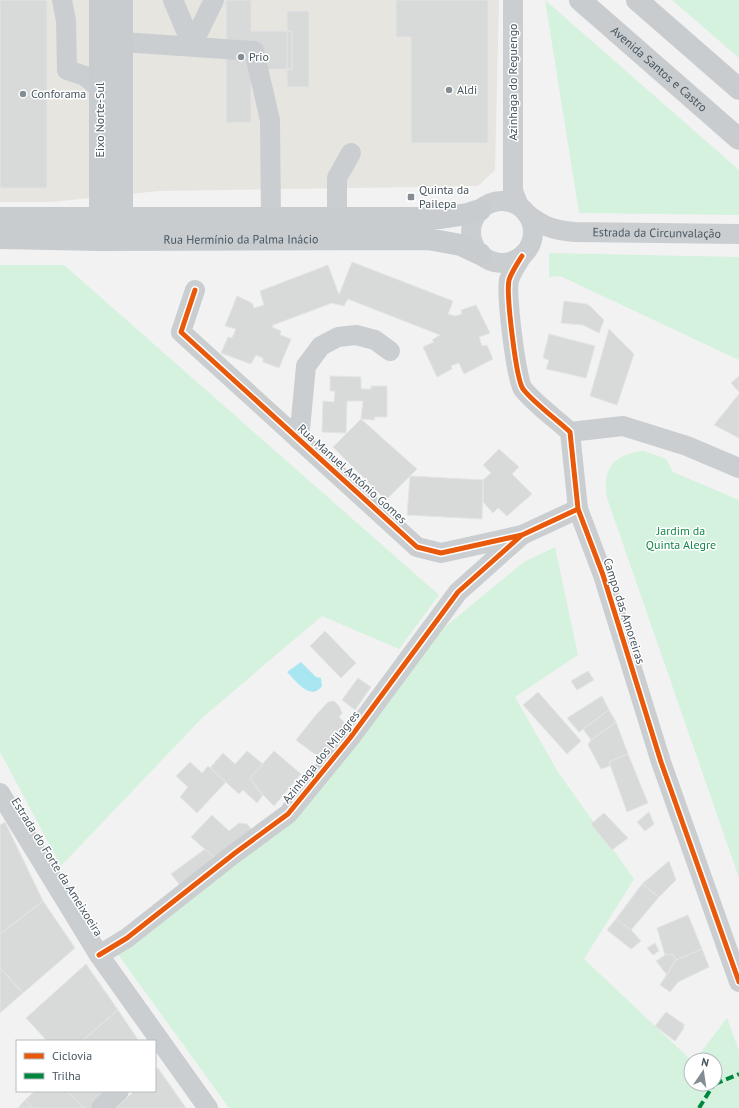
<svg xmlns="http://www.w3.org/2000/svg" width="739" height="1108" font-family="'PT Sans',sans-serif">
<rect width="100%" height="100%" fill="#f2f2f2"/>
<path fill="#e6e5e0" d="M 0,0 L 499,0 L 495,170 L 478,186 L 159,191 L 51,202 L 0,202 Z"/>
<path fill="#d5f2df" d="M 545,0 L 739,170 L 739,215 L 579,213 Z
M 672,0 L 739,0 L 739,58 Z
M 549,253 L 739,257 L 739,360 L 560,276 L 549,277 Z
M 0,265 L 64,265 L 439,595 L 399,649 L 322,616 L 202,718 L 61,866 L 0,752 Z
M 644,451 L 666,459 L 673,472 L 739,500 L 739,878 L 607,498 C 602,468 614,454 644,451 Z
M 555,547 L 578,655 L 515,697 L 558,772 L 634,879 L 584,959 L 691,1060 L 691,1084 L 715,1084 L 715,1060 L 695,1060 L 727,1018 L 739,1051 L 739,1108 L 229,1108 L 117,953 L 291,819 L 446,626 L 524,562 Z"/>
<path fill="#a8e7f1" d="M 301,662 L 316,677 L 321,678 L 322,686 C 311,702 295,680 287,672 Z"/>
<path fill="#d8dada" stroke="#e3e4e5" d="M 0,0 L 47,0 L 47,188 L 0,188 Z
M 226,0 L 251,0 L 251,31 L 292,31 L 292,69 L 251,70 L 251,122 L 226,123 Z
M 396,0 L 488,0 L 488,143 L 411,143 L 411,37 L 396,37 Z
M 287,11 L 309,11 L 309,87 L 287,87 Z
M 352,262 L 453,301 L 448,314 L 455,316 L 462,314 L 461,310 L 476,305 L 490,333 L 479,337 L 482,346 L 487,345 L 493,359 L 464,374 L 459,363 L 451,366 L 452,369 L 437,377 L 423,347 L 434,342 L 432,340 L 440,335 L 348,299 L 344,306 L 332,303 L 273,325 L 272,327 L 281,331 L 280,335 L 291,339 L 279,368 L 263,362 L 263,358 L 256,355 L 251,364 L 221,353 L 228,337 L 232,338 L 236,329 L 225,326 L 237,296 L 252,303 L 254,308 L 264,305 L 260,291 L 328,265 L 339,295 Z
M 564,301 L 586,304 L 590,306 L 604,320 L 599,333 L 583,325 L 561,323 Z
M 609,329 L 634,354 L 617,405 L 590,396 Z
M 549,334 L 595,346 L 586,378 L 546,369 L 549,360 L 543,358 Z
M 330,376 L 361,377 L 361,389 L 371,389 L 371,386 L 387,386 L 387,417 L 374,417 L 375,420 L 361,419 L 363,401 L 347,401 L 346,433 L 322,432 L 323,401 L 334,402 L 335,391 L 330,391 Z
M 739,376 L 739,392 L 731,383 Z
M 739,394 L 739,438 L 714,425 Z
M 361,419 L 417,469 L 386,500 L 333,447 Z
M 499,449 L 519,467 L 512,474 L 532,494 L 507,516 L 498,508 L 493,513 L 483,502 L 483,480 L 491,473 L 483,465 Z
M 410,476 L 483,480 L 482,519 L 407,515 Z
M 325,631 L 356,663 L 341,678 L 310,646 Z
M 588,671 L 594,680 L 577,690 L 571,681 Z
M 358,678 L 371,687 L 355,710 L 342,700 Z
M 538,692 L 581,741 L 567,754 L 523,705 Z
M 602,696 L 609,710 L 579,732 L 567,718 Z
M 334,701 L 339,706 L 342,713 L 339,717 L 346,724 L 321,759 L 296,740 L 316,715 L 328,702 Z
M 609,710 L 616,722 L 591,740 L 583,729 Z
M 616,722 L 628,754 L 609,762 L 610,766 L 601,769 L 588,745 L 591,740 Z
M 247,751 L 263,764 L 250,778 L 263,795 L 257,803 L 243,790 L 239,794 L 210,768 L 223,753 L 235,764 Z
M 274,751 L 301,774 L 274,806 L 257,789 L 250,778 Z
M 628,754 L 648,803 L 627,812 L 609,762 Z
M 190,762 L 202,773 L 208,766 L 226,782 L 197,813 L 180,797 L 188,787 L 176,776 Z
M 649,812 L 654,824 L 645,831 L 637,822 Z
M 604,813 L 628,838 L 612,850 L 591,824 Z
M 212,815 L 229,831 L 239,823 L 247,824 L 252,830 L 215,858 L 191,837 Z
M 5,822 L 43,901 L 0,934 L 0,825 Z
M 205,849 L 215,858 L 180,885 L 171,874 Z
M 669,861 L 676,880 L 659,897 L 642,884 Z
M 642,884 L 659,897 L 631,930 L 616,919 Z
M 43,901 L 75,948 L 23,993 L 0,968 L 0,934 Z
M 688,915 L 702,949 L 676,960 L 673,954 L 665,955 L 657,928 Z
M 616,919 L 631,930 L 641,941 L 631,949 L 607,930 Z
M 655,943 L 659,951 L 653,955 L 647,948 Z
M 702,949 L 709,967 L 678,982 L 670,992 L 660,985 L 676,960 Z
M 673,954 L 676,960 L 667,975 L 656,961 L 665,955 Z
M 86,964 L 118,1010 L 82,1041 L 47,1041 L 26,1018 Z
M 0,968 L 23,993 L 0,1013 Z
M 118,1010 L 139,1041 L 82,1041 Z
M 666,1012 L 685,1025 L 683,1027 L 684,1028 L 675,1041 L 655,1026 Z
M 158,1068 L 186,1108 L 116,1108 L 134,1091 L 155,1091 L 155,1070 Z
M 35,1091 L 67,1091 L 84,1108 L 33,1108 L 25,1100 Z
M 67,1091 L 108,1091 L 90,1108 L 84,1108 Z
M 25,1100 L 33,1108 L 18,1108 Z"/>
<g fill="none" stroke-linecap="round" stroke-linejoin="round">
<g stroke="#cbced1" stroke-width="20">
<path d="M 62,0 L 66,21 L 67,70 L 85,76 L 100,89"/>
<path d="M 173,0 L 192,45"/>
<path d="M 513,0 L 513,191 L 519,206"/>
<path d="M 110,33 L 112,39 L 122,42 L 254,51 L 270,120 L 271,218"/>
<path d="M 192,45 L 214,0"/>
<circle cx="502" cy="232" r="31"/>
<path id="s1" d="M 527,214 C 544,227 553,230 574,232 L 739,234"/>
<path d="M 337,218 L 337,178 L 351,153"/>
<path d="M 522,256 C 517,264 512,271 509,280 C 506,294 516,379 523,389 C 534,403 556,419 570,432 L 578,509 L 603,575 L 661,762 L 739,982"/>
<path d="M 195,290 L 181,332 L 417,547 L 441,553 L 522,535 L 578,509"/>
<path d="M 570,432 L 623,426 L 687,446 L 739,468"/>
<path d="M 299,440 L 306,366 L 321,346 L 338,337 L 356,335 L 375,340 L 390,351"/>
<path d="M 0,793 L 99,955 L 208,1108"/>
<path d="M 99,955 L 127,938 L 235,853 L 288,814 L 350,738 L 458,592 L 522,535"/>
<path d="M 101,1108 L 119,1091"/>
</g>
<g stroke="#c8cccf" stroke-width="22">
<path id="s2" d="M 580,0 L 739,139"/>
<path d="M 637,0 L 739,89"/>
<path d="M 0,218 L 441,218 L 467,214 L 480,210"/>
<path d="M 122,232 L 122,0"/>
<path d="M 100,233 L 100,0"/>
<path id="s3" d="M 0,238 L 100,240 L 428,239 L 461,245 L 480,254"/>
</g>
<path stroke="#00873e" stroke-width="4" stroke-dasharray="8 4" stroke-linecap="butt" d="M 715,1084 L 739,1074
M 699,1108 L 714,1084"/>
<g stroke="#fff" stroke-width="8">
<path id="cycleway" d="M 522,256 C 517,264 512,271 509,280 C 506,294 516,379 523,389 C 534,403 556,419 570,432 L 578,509 L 603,575 L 661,762 L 739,982
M 195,290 L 181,332 L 417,547 L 441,553 L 522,535 L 578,509
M 99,955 L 127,938 L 235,853 L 288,814 L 350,738 L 458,592 L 522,535"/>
</g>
<use href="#cycleway" stroke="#e8590c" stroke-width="5"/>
</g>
<g fill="#848d93" stroke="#fff" stroke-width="1.5">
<circle cx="241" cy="57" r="4"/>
<circle cx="449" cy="90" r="4"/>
<circle cx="23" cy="94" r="4"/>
<rect x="407" y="193" width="8" height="8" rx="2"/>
</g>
<g text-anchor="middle" stroke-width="3" stroke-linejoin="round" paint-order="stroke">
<g font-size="12" fill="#485660" stroke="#fff" text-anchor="start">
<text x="249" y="61">Prio</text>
<text x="457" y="94">Aldi</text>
<text x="31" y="98">Conforama</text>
<text x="419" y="194">Quinta da<tspan x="419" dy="14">Pailepa</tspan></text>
</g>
<g font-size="12" fill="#485660" stroke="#fff">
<text dy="4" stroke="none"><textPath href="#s2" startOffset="105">Avenida Santos e Castro</textPath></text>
<text transform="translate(513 82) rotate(-90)" y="4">Azinhaga do Reguengo</text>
<text transform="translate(100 120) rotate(-90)" y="4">Eixo Norte-Sul</text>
<text dy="4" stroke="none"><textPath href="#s1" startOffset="134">Estrada da Circunvalação</textPath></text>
<text dy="4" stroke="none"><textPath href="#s3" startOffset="241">Rua Hermínio da Palma Inácio</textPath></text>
<text transform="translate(352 474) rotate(42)" y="4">Rua Manuel António Gomes</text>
<text transform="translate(624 611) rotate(72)" y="4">Campo das Amoreiras</text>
<text transform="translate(321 757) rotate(-51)" y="4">Azinhaga dos Milagres</text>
<text transform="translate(57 867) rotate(58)" y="4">Estrada do Forte da Ameixoeira</text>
</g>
<g font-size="12" fill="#138645" stroke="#fff">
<text x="681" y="535">Jardim da<tspan x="681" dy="14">Quinta Alegre</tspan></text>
</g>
</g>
<rect x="16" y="1040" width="140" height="52" fill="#ffffff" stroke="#b6bbbf"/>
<rect x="24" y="1053" width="20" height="6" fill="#e8590c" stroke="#b6bbbf"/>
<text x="52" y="1060" font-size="12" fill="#485660">Ciclovia</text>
<rect x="24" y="1073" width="20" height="6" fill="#00873e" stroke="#b6bbbf"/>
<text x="52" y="1080" font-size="12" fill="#485660">Trilha</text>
<g transform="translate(703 1072) rotate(13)"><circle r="19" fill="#ffffff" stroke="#b6bbbf"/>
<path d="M0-3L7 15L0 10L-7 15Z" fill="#848d93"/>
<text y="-6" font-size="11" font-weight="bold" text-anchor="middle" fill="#485660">N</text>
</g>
</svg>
